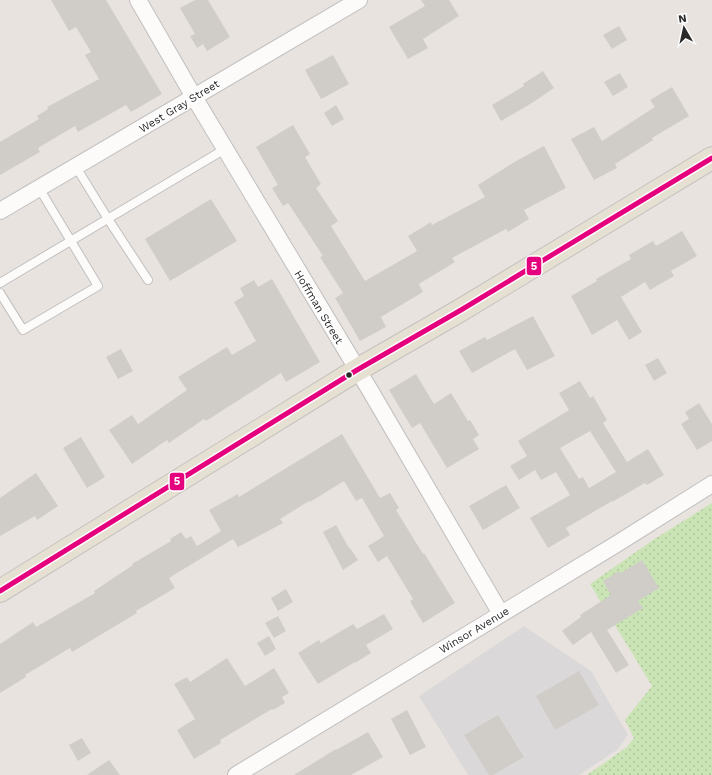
<svg xmlns="http://www.w3.org/2000/svg" width="712" height="775" font-family="'Work Sans',sans-serif">
<defs>
<pattern id="grass-dots" width="8" height="8" patternUnits="userSpaceOnUse"><rect width="8" height="8" fill="#cbe4b5"/><path d="M2 2h.1M6 6h.1" fill="none" stroke="#aec49c" stroke-width="1.8" stroke-linecap="round"/></pattern>
</defs>
<rect width="100%" height="100%" fill="#e8e3de"/>
<path fill="#dbd8da" d="M 524,626 L 591,671 L 628,735 L 617,750 L 579,775 L 468,775 L 419,696 Z"/>
<path fill="url(#grass-dots)" d="M 712,503 L 712,775 L 587,775 L 627,747 L 634,738 L 625,720 L 652,686 L 590,584 L 653,540 Z"/>
<path fill="#d0cdc9" fill-rule="evenodd" d="M 51,0 L 106,0 L 162,94 L 131,112 L 126,105 L 78,132 L 75,126 L 38,148 L 40,152 L 0,175 L 0,142 L 39,119 L 37,116 L 48,109 L 47,107 L 99,79 L 85,55 L 91,52 L 76,27 L 69,31 Z
M 195,0 L 208,0 L 230,37 L 207,51 L 203,44 L 197,48 L 190,36 L 195,34 L 180,8 Z
M 421,0 L 449,0 L 459,16 L 423,39 L 428,48 L 408,59 L 389,27 L 425,6 Z
M 619,26 L 627,40 L 612,49 L 603,35 Z
M 333,55 L 349,84 L 321,99 L 305,70 Z
M 543,71 L 554,88 L 532,103 L 501,121 L 492,105 L 524,86 L 523,84 Z
M 620,73 L 628,87 L 613,96 L 604,82 Z
M 672,87 L 689,116 L 652,138 L 653,140 L 615,164 L 617,168 L 594,180 L 571,139 L 594,127 L 602,141 L 655,107 L 650,100 Z
M 336,105 L 344,119 L 332,126 L 324,113 Z
M 293,125 L 310,154 L 305,157 L 321,184 L 316,188 L 338,221 L 331,226 L 365,281 L 417,251 L 408,236 L 431,222 L 432,225 L 485,197 L 478,185 L 516,161 L 544,146 L 566,188 L 524,210 L 529,219 L 508,232 L 506,229 L 452,258 L 455,262 L 419,284 L 423,292 L 381,317 L 386,327 L 360,341 L 335,298 L 343,293 L 320,257 L 323,256 L 288,203 L 283,206 L 272,188 L 278,185 L 256,147 Z
M 211,199 L 237,241 L 170,281 L 145,239 Z
M 682,231 L 697,256 L 671,271 L 674,276 L 650,290 L 645,282 L 621,297 L 642,332 L 629,340 L 617,320 L 592,335 L 571,296 L 597,281 L 596,279 L 631,259 L 629,255 L 653,241 L 656,246 Z
M 272,279 L 320,362 L 286,382 L 281,373 L 206,421 L 204,419 L 169,443 L 167,440 L 132,464 L 109,430 L 132,415 L 138,424 L 187,390 L 178,377 L 227,347 L 232,355 L 256,341 L 234,302 L 244,296 L 240,288 L 254,280 L 258,287 Z
M 533,316 L 555,356 L 527,370 L 515,349 L 472,373 L 459,351 L 485,337 L 487,340 Z
M 121,349 L 133,371 L 118,379 L 106,357 Z
M 658,358 L 667,373 L 654,381 L 645,365 Z
M 416,374 L 434,404 L 451,393 L 468,421 L 470,420 L 479,435 L 473,439 L 479,449 L 447,468 L 420,423 L 412,428 L 389,390 Z
M 580,381 L 590,398 L 593,396 L 607,420 L 603,423 L 627,462 L 648,449 L 664,475 L 647,485 L 645,483 L 612,502 L 612,501 L 566,528 L 570,535 L 548,548 L 530,518 L 570,495 L 556,472 L 541,480 L 535,470 L 519,480 L 510,466 L 527,456 L 518,441 L 569,410 L 559,393 ZM 590,431 L 616,472 L 589,488 L 583,477 L 579,479 L 560,448 Z
M 699,403 L 712,424 L 712,441 L 697,450 L 681,424 L 689,419 L 685,412 Z
M 342,434 L 380,498 L 390,493 L 399,508 L 396,510 L 423,554 L 424,553 L 455,603 L 423,623 L 410,601 L 413,599 L 387,556 L 378,562 L 368,546 L 384,536 L 362,498 L 356,501 L 344,481 L 310,502 L 309,501 L 280,519 L 283,523 L 238,547 L 233,539 L 169,578 L 175,588 L 136,611 L 137,613 L 72,652 L 70,648 L 25,675 L 26,677 L 0,693 L 0,644 L 33,622 L 36,627 L 95,593 L 94,591 L 133,565 L 132,564 L 171,541 L 170,539 L 181,532 L 186,539 L 191,536 L 197,546 L 221,531 L 209,510 L 238,494 L 239,497 Z
M 81,437 L 105,477 L 87,488 L 63,448 Z
M 36,473 L 58,506 L 37,520 L 35,516 L 0,536 L 0,498 Z
M 506,485 L 520,508 L 483,530 L 469,506 Z
M 336,525 L 349,548 L 350,548 L 358,560 L 343,570 L 323,532 Z
M 642,560 L 659,588 L 638,601 L 643,608 L 607,630 L 629,665 L 616,673 L 591,632 L 573,645 L 562,631 L 581,617 L 580,615 L 611,595 L 603,581 L 620,571 L 621,573 Z
M 286,589 L 293,602 L 278,611 L 271,598 Z
M 384,614 L 393,629 L 366,645 L 371,653 L 355,663 L 355,662 L 318,684 L 298,653 L 319,640 L 321,643 L 353,624 L 357,629 Z
M 278,616 L 286,631 L 274,638 L 265,623 Z
M 269,636 L 276,649 L 265,656 L 257,643 Z
M 227,658 L 245,686 L 274,668 L 289,693 L 282,697 L 285,703 L 273,710 L 272,709 L 220,740 L 221,743 L 194,759 L 177,730 L 195,719 L 174,684 L 187,677 L 190,682 Z
M 579,671 L 599,705 L 555,730 L 536,696 Z
M 407,710 L 426,747 L 410,755 L 391,719 Z
M 498,715 L 524,757 L 493,775 L 489,775 L 464,735 Z
M 368,732 L 383,757 L 351,775 L 294,775 L 336,749 L 336,750 Z
M 82,738 L 91,753 L 78,761 L 69,745 Z
M 109,760 L 120,775 L 87,775 Z"/>
<g fill="none" stroke-linecap="round" stroke-linejoin="round">
<g stroke="#c1bfc0" stroke-width="10">
<path id="service" d="M 76,167 L 108,219 L 148,280
M 0,283 L 225,149
M 0,293 L 23,330 L 98,286 L 39,188"/>
</g>
<g stroke="#c1bfc0" stroke-width="18">
<path id="minor" d="M 138,0 L 194,97 L 371,392 L 501,614
M 0,211 L 359,0
M 236,775 L 615,545 L 712,484"/>
</g>
<g stroke="#c4c2c0" stroke-width="24">
<path id="primary" d="M 0,591 L 357,370 L 461,310 L 712,158"/>
</g>
<use href="#service" stroke="#fcfbfa" stroke-width="8"/>
<use href="#minor" stroke="#fcfbfa" stroke-width="16"/>
<use href="#primary" stroke="#e6e0d2" stroke-width="22"/>
<g stroke="#fff" stroke-width="8">
<path id="bus-1" d="M 0,591 L 357,370 L 461,310 L 712,158"/>
</g>
<use href="#bus-1" stroke="#e5007d" stroke-width="5"/>
</g>
<circle fill="#292929" stroke="#fff" stroke-width="1.5" cx="349" cy="375" r="3.5"/>
<g text-anchor="middle" stroke-width="3.5" stroke-linejoin="round" paint-order="stroke">
<g font-size="11" fill="#292929" stroke="#fff">
<text transform="translate(179 106) rotate(-31)" y="4">West Gray Street</text>
<text transform="translate(319 307) rotate(59)" y="4">Hoffman Street</text>
<text transform="translate(474 630) rotate(-31)" y="4">Winsor Avenue</text>
</g>
</g>
<g stroke="#fff" stroke-width="1.5">
<rect x="526" y="256" width="16" height="20" rx="4" fill="#e5007d"/>
<rect x="169" y="472" width="16" height="19" rx="4" fill="#e5007d"/>
</g>
<g font-size="11" text-anchor="middle" font-weight="bold" fill="#fff">
<text x="534" y="270">5</text>
<text x="177" y="485">5</text>
</g>
<g transform="translate(684 28) rotate(351)" stroke="#ffffff" stroke-width="3" paint-order="stroke">
<path d="M0-3L7 15L0 10L-7 15Z" fill="#292929"/>
<text y="-6" font-size="11" font-weight="bold" text-anchor="middle" fill="#292929">N</text>
</g>
</svg>
